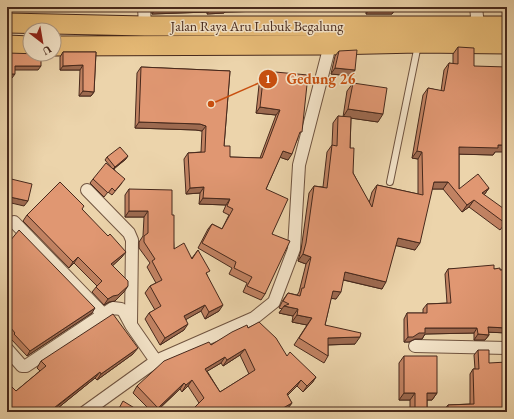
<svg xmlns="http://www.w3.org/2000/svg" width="514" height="419" font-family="'EB Garamond',serif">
<rect width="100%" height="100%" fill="#ecd4ab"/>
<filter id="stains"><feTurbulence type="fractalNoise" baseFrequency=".005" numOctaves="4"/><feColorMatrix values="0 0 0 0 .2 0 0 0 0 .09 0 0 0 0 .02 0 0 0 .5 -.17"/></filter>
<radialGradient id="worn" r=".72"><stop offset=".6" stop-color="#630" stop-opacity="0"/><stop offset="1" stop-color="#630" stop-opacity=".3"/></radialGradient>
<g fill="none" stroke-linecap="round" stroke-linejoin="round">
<g stroke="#705440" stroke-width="8">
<path id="lane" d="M 390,182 L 418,45"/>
</g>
<g stroke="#705440" stroke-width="14">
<path id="street" d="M 144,7 L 145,26
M 476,7 L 478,26
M 87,190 L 129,233 L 132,240 L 131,324
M 14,222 L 103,314
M 415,346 L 507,348
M 7,349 L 22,366 L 26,366 L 113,308 L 121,309 L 124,312 L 131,325 L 156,361
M 85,412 L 156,361 L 254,318 L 274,302 L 294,249 L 299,165 L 330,45"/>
</g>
<g stroke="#47291c" stroke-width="21">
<path id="primary" d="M 7,23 L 145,26 L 507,26
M 7,45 L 30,46
M 54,46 L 330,45 L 418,43 L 507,44"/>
</g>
<use href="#lane" stroke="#f3e3c8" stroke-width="6"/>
<use href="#street" stroke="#f3e3c8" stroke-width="12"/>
<use href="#primary" stroke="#e6ba76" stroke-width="19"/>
</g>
<path fill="#c18262" stroke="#47291c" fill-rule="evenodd" d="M 151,7 L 269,7 L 266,11 L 225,12 L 224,13 L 207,14 L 207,12 L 152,14 Z
M 346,7 L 472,7 L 469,11 L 394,11 L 392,14 L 366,14 L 366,9 L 346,8 Z
M 458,47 L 474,66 L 495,152 L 493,155 L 459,154 L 459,189 L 489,188 L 484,195 L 507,221 L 500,230 L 469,207 L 462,212 L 443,189 L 432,189 L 415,250 L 396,245 L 382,289 L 343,280 L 336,299 L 331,298 L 325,325 L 355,344 L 328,345 L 328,356 L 324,363 L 294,345 L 307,325 L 292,322 L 293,316 L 279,313 L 282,309 L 279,308 L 283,300 L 288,293 L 297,295 L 299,292 L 306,264 L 298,261 L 301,250 L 309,193 L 314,186 L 323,187 L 327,152 L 332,145 L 333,123 L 338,116 L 343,117 L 347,91 L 353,83 L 378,122 L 351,118 L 350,148 L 353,173 L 369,203 L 372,192 L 377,185 L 418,194 L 418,159 L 412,158 L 423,95 L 428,88 L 441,91 L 444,70 L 449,63 L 453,64 L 453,54 Z
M 339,51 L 355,70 L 351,76 L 331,74 L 335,56 Z
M 63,52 L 96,52 L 94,92 L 91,96 L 79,96 L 80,70 L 60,70 L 60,57 Z
M 141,67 L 230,71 L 224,146 L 230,157 L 260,158 L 276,115 L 256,113 L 260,76 L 264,71 L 298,138 L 288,160 L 280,157 L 266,189 L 272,234 L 265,294 L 261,300 L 243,292 L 247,283 L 229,274 L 232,268 L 198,248 L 208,229 L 212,224 L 222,229 L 229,215 L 223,212 L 226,205 L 199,204 L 200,193 L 186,194 L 184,159 L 188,153 L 201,152 L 202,131 L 196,130 L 135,128 L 137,73 Z
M 107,157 L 126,159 L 114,169 L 122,183 L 112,195 L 108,192 L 104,197 L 90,183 L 93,179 L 111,167 L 105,160 Z
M 129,189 L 172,215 L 174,249 L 192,258 L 198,250 L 207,275 L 219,311 L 205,319 L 201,311 L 186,319 L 184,330 L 160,345 L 145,319 L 149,313 L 155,310 L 145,293 L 150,286 L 156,283 L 147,267 L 150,263 L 139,248 L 139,242 L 143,236 L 144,217 L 125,217 L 125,195 Z
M 82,209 L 122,257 L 112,266 L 124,292 L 115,301 L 109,302 L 104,305 L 92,292 L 97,286 L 74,263 L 69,268 L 23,221 L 27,215 Z
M 507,230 L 507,249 L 505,249 L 505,232 Z
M 7,238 L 92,313 L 27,356 L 11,339 L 12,338 L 7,332 Z
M 448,269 L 494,269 L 500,270 L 507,270 L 507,333 L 488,332 L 489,335 L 485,340 L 474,340 L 474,333 L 425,334 L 422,339 L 415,339 L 409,342 L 404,342 L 404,319 L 407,313 L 423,313 L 423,309 L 427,304 L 447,303 L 445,274 Z
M 248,328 L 316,377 L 312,383 L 303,392 L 297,386 L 287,396 L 292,403 L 287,409 L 283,412 L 190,412 L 199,403 L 188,386 L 182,392 L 180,389 L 156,412 L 152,412 L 133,393 L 137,386 L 211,345 ZM 240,355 L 249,374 L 220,392 L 207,371 L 221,363 L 223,366 Z
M 478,350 L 489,363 L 507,412 L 444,412 L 444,410 L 448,405 L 470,404 L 470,374 L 473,369 L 475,369 L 474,355 Z
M 133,354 L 97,380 L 95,378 L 53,412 L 7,412 L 16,391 L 40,371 L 37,368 L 41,361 Z
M 404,356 L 437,393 L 432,400 L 427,400 L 427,412 L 410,412 L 410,400 L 399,400 L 399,363 Z"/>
<path fill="#9d6a50" stroke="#47291c" d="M 190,7 L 210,7 L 207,12 L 152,14 L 156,8 Z
M 227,7 L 269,7 L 266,11 L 225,12 L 224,13 L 207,14 L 211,8 Z
M 347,7 L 367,7 L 366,9 L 346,8 Z
M 395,7 L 472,7 L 469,11 L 394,11 L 392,14 L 366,14 L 370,8 Z
M 83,65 L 80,70 L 60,70 L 63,66 Z
M 15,66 L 41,66 L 38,70 L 12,70 Z
M 335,68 L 355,70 L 351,76 L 331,74 Z
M 7,74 L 15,74 L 12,78 L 7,78 Z
M 83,91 L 94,92 L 91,96 L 79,96 Z
M 260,107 L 280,110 L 276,115 L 256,113 Z
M 348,109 L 383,114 L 378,122 L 343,117 Z
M 139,122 L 200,124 L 206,126 L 202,131 L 196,130 L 135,128 Z
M 498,145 L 507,145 L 507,152 L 495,152 L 493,155 L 454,154 L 459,147 Z
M 283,151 L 292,154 L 288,160 L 279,157 Z
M 417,151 L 422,152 L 418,159 L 412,158 Z
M 128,156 L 126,159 L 113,169 L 115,167 Z
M 434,182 L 448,182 L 443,189 L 429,189 Z
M 204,187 L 200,193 L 186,194 L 190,188 Z
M 489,188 L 484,195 L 482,193 Z
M 10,197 L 28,201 L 24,206 L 7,202 L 7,200 Z
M 203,198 L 230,199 L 226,205 L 199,204 Z
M 474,200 L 469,207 L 462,212 L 467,205 Z
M 129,211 L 148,211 L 144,217 L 125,217 Z
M 398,238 L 420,243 L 415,250 L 393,245 Z
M 126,252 L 122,257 L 108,270 L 111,264 Z
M 303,254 L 311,257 L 306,264 L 298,261 Z
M 78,257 L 74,263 L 69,268 L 73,262 Z
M 345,272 L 386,282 L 382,289 L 340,279 Z
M 128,286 L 124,292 L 115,301 L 109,302 L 104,305 L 108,299 Z
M 333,291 L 341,292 L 336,299 L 328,298 Z
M 205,305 L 201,311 L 180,323 L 184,316 Z
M 223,305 L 219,311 L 205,319 L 209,312 Z
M 284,306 L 298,309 L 293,316 L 279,313 Z
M 95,308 L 92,313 L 27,356 L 30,351 Z
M 297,315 L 312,318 L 307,325 L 292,322 Z
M 188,324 L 184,330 L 160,345 L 165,338 Z
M 488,327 L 507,328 L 507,333 L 485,332 Z
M 425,328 L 477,328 L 474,333 L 425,334 L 422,339 L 415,339 L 409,342 L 404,342 L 408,337 Z
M 478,334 L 489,335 L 485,340 L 474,340 Z
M 360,337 L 355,344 L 323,345 L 328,338 Z
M 138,348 L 133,354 L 97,380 L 101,374 Z
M 245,349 L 240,355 L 223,366 L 227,360 Z
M 225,357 L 221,363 L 201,375 L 205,369 Z
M 100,372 L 95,378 L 53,412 L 50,412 Z
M 316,377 L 312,383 L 303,392 L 307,386 Z
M 192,380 L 188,386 L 182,392 L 186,385 Z
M 301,380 L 297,386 L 282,401 L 287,394 Z
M 184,383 L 180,389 L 155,412 L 158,408 Z
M 404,393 L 415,393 L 410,400 L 399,400 Z
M 427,393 L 437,393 L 432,400 L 422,400 Z
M 292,403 L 287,409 L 283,412 L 276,412 Z"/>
<path fill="#e09772" stroke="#47291c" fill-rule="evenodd" d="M 156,7 L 190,7 L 156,8 Z
M 211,7 L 228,7 L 211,8 Z
M 370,7 L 396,7 L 396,8 L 370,8 Z
M 458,47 L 474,48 L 474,66 L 507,67 L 507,145 L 498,145 L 498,148 L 459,147 L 459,189 L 478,174 L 489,188 L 482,193 L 507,211 L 507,221 L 505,223 L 474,200 L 467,205 L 448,182 L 434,182 L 420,243 L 398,238 L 386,282 L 345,272 L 341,292 L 333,291 L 325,325 L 361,333 L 360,337 L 328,338 L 328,356 L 299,338 L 312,318 L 297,315 L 298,309 L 284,306 L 289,304 L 283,301 L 288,293 L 300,296 L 302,288 L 304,288 L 311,257 L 303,254 L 306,243 L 314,186 L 327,188 L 332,145 L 337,146 L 338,116 L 351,117 L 350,148 L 354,148 L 353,173 L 372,207 L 377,185 L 423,195 L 422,152 L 417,151 L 428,88 L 444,91 L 449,63 L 458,64 Z
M 357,50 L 355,70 L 335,68 L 339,51 Z
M 63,52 L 96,52 L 94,92 L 83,91 L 83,65 L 63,66 Z
M 7,53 L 41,54 L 41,66 L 15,66 L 15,74 L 7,74 Z
M 141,67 L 230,71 L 224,146 L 230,146 L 230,157 L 262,158 L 280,110 L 260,107 L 264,71 L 308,75 L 302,132 L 300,132 L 292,154 L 283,151 L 266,189 L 288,199 L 272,234 L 290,241 L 265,294 L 247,286 L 252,277 L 234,268 L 236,262 L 202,243 L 212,224 L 222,229 L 233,209 L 227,206 L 230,199 L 203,198 L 204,187 L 190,188 L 188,153 L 205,152 L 206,126 L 200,124 L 139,122 Z
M 353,83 L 387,88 L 383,114 L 348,109 Z
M 120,147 L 128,156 L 115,167 L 107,157 Z
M 106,163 L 125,179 L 115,191 L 112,188 L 108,193 L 93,179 Z
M 7,178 L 32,184 L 28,201 L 10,197 L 7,200 Z
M 60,182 L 84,206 L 82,209 L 108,236 L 110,234 L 126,252 L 111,264 L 128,281 L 128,286 L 118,295 L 113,296 L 108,299 L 96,287 L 102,281 L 78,257 L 73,262 L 27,215 Z
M 129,189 L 172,190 L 172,215 L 174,215 L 174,249 L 184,243 L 192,259 L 198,250 L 210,271 L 206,273 L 223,305 L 209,312 L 205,305 L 184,316 L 188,324 L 165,338 L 149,313 L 161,306 L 150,286 L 162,280 L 152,261 L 155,259 L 144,242 L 144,236 L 148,233 L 148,211 L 129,211 Z
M 19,230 L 95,308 L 30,351 L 14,334 L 15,333 L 7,323 L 7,238 L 10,241 Z
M 494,265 L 494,269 L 500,268 L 500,270 L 507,270 L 507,328 L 488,327 L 489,335 L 478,334 L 477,328 L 425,328 L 425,333 L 419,333 L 413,337 L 408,337 L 407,313 L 427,313 L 427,304 L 451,303 L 448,269 Z
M 113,314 L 138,348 L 101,374 L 100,372 L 50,411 L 51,412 L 7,412 L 7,382 L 16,391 L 46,366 L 41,361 Z
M 259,322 L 276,338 L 287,356 L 290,352 L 316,377 L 307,386 L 301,380 L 287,394 L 292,403 L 276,412 L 190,412 L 204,398 L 192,380 L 186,385 L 184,383 L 158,408 L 137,386 L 164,361 L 209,342 L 211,345 L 232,332 L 247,325 L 248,328 ZM 245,349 L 255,370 L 220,392 L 205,369 L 225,357 L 227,360 Z
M 478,350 L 489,350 L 489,363 L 507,362 L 507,412 L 448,412 L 448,405 L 474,404 L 473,369 L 479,369 Z
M 404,356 L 437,356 L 437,393 L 427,393 L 427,412 L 415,412 L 415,393 L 404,393 Z
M 123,401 L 141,412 L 117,412 Z
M 100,408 L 106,412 L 94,412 Z
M 349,409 L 365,410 L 365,412 L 349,412 Z"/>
<g text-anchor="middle" stroke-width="3" stroke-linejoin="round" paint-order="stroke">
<g font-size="14" fill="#47291c" stroke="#f3e3c8">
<text x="257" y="31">Jalan Raya Aru Lubuk Begalung</text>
</g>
</g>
<path fill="none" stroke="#c84f0f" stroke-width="1.5" d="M211 104L268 79"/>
<g fill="#c84f0f" stroke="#f3e3c8" stroke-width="1.5">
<circle cx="211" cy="104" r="4"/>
<circle cx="268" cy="79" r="10"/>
</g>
<g font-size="12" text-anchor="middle" font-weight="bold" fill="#fff">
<text x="268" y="83">1</text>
</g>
<g font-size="15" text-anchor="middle" font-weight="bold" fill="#c84f0f" stroke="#f3e3c8" stroke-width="3" stroke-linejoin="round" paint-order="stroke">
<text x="321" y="84">Gedung 26</text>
</g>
<rect width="514" height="419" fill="none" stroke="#ecd4ab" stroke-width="24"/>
<rect x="8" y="8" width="498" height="403" fill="none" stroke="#47291c" stroke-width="2"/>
<rect x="12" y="12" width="490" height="395" fill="none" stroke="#47291c"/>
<g transform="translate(42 42) rotate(149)"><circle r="19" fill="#f3e3c8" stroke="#ae9983"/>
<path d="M0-3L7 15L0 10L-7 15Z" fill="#8f2418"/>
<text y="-6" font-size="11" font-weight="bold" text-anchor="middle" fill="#47291c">U</text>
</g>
<rect width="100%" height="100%" filter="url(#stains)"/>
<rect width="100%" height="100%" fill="url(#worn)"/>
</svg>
